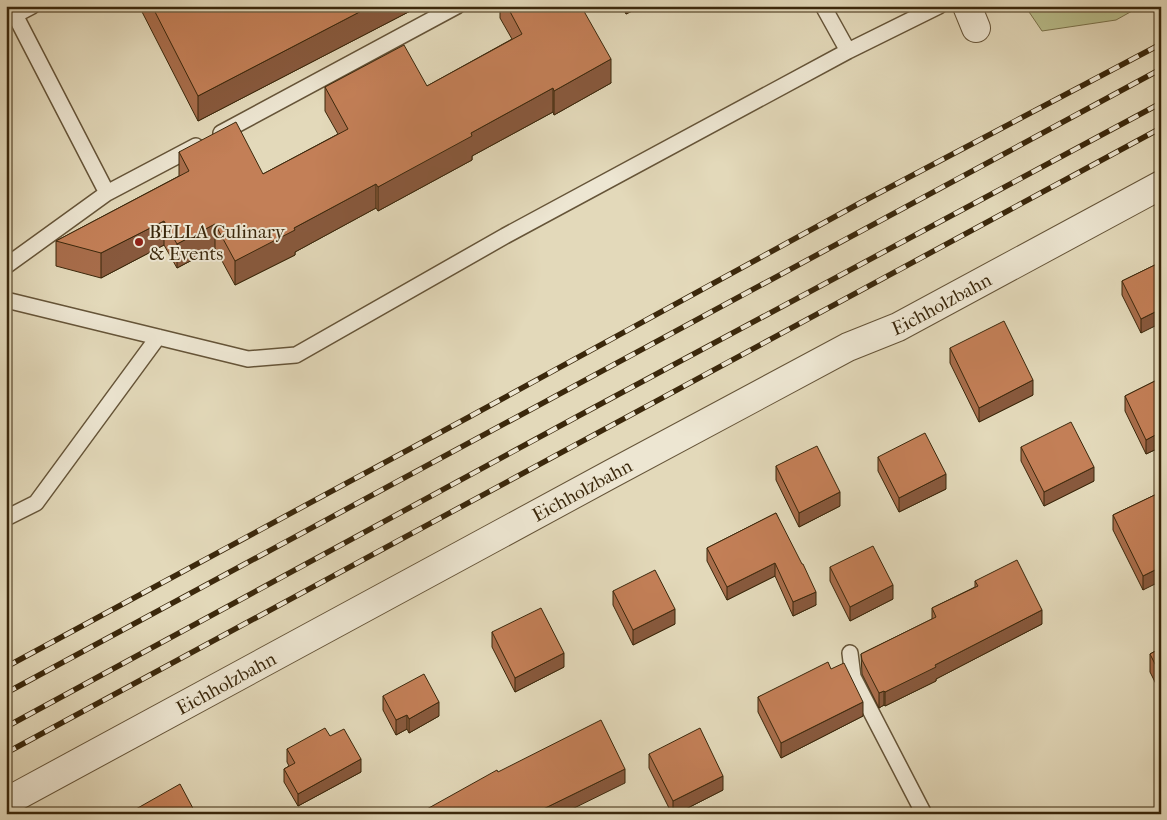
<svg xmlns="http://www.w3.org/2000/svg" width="1167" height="820" font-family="'IM FELL French Canon',serif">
<rect width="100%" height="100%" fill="#e3d9ba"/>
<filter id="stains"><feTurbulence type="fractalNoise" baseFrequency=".004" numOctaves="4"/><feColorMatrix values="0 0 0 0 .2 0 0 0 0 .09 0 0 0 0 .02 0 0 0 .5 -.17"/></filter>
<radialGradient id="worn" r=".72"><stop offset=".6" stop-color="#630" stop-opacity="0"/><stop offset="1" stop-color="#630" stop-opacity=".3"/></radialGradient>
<path fill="#b9be8c" stroke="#7a734c" d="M 1025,6 L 1057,6 L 1059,8 L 1063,6 L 1141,6 L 1116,20 L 1042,31 Z"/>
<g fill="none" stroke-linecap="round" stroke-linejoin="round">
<g stroke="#655438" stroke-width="18">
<path id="service" d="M 32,6 L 15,15 L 107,193
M 823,6 L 848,51
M 221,133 L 457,6
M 6,266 L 107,193 L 196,146
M 6,300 L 248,359 L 296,355 L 505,236 L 848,51 L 939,6
M 6,518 L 36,503 L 158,337
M 850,653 L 853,677 L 924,814"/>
</g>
<g stroke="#655438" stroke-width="30">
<g id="minor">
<path d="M 967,6 L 976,28"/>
<path id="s1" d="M 6,802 L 611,474 L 848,347 L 898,327 L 1161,185"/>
</g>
</g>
<use href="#service" stroke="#ede6d2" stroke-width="15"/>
<use href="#minor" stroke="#ede6d2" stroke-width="28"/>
<g stroke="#3b280c" stroke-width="5.5">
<path id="rail" d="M 6,667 L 469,417 L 860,203 L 1161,44
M 6,693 L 1161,69
M 6,727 L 582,414 L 1161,103
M 6,753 L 1161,128"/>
</g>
<use href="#rail" stroke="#ede6d2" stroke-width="4" stroke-dasharray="11" stroke-linecap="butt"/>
</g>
<path fill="#a86d4b" stroke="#3b280c" d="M 139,6 L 420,6 L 198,121 Z
M 500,6 L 581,6 L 611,83 L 554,115 L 553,112 L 472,156 L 472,160 L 378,211 L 376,208 L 295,252 L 295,255 L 235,285 L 215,248 L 177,268 L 164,245 L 101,278 L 56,266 L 56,241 L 179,176 L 179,152 L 263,174 L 338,134 L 325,111 L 325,87 L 427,86 L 512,39 L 500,18 Z
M 622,6 L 642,6 L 626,14 Z
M 1161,262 L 1141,333 L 1122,295 L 1122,281 Z
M 950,348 L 1033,395 L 979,422 L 950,363 Z
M 1161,378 L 1161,447 L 1146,454 L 1125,411 L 1125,396 Z
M 1021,447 L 1094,481 L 1044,506 L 1021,461 Z
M 878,457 L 946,489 L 899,512 L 878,471 Z
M 776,466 L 840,506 L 799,527 L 776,480 Z
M 1161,492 L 1143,590 L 1113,530 L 1113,515 Z
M 776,513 L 816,605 L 793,616 L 775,576 L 727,600 L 707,561 L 707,548 Z
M 830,567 L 893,599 L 850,621 L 830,581 Z
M 975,581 L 1042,624 L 936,679 L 936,681 L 885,706 L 884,705 L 879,708 L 862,674 L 861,654 L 932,619 L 932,608 L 975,587 Z
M 613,591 L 675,624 L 633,645 L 613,605 Z
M 492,632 L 564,667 L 515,692 L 492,647 Z
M 1161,648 L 1161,694 L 1150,672 L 1150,654 Z
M 831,669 L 863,716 L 781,758 L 758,712 L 758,697 Z
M 383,696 L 439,716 L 409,733 L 407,729 L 396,735 L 383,710 Z
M 330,736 L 361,772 L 298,806 L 284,782 L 284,769 L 289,766 L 287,762 L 287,749 Z
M 649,754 L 723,790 L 676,814 L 672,814 L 649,768 Z"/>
<path fill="#88593d" stroke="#3b280c" d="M 371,6 L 420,6 L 198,121 L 198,96 Z
M 626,6 L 642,6 L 626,14 Z
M 611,59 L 611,83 L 554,115 L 554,91 Z
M 553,88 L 553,112 L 472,156 L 472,160 L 378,211 L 378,187 L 471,133 Z
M 376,184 L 376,208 L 295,252 L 295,255 L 235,285 L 235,261 L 294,228 Z
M 164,221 L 164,245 L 101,278 L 101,253 Z
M 215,224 L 215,248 L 177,268 L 177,244 Z
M 1161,309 L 1161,323 L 1141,333 L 1141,319 Z
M 1033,380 L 1033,395 L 979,422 L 979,408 Z
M 1161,432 L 1161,447 L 1146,454 L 1146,440 Z
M 1094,467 L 1094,481 L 1044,506 L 1044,492 Z
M 946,474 L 946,489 L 899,512 L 899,498 Z
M 840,492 L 840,506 L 799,527 L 799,513 Z
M 775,563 L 775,576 L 727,600 L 727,587 Z
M 1161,567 L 1161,581 L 1143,590 L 1143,576 Z
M 893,585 L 893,599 L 850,621 L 850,607 Z
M 816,592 L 816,605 L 793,616 L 793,602 Z
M 675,609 L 675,624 L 633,645 L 633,630 Z
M 1042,610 L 1042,624 L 936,679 L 936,681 L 885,706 L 885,692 L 935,665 Z
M 564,653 L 564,667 L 515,692 L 515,678 Z
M 884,691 L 884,705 L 879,708 L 879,693 Z
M 439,702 L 439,716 L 409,733 L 409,719 Z
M 863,702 L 863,716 L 781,758 L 781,743 Z
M 407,715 L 407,729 L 396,735 L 396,720 Z
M 361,759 L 361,772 L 298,806 L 298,794 Z
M 625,769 L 625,783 L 562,814 L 533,814 Z
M 723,776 L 723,790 L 676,814 L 673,814 L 673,801 Z"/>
<path fill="#c37f57" stroke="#3b280c" d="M 152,6 L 371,6 L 198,96 Z
M 507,6 L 581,6 L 611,59 L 554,91 L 553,88 L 471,133 L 472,136 L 378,187 L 376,184 L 294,228 L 295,230 L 235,261 L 215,224 L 177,244 L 164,221 L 101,253 L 56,241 L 189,171 L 179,152 L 236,122 L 263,174 L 348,129 L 325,87 L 404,45 L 427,86 L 522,34 Z
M 1161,262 L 1161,309 L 1141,319 L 1122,281 Z
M 1004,321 L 1033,380 L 979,408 L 950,348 Z
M 1161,378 L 1161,432 L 1146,440 L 1125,396 Z
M 1071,422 L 1094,467 L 1044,492 L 1021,447 Z
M 925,433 L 946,474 L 899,498 L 878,457 Z
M 817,446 L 840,492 L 799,513 L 776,466 Z
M 1161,492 L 1161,567 L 1143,576 L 1113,515 Z
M 776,513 L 802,564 L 803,564 L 816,592 L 793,602 L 775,563 L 727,587 L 707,548 Z
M 873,546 L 893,585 L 850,607 L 830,567 Z
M 1017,560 L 1042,610 L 935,665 L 936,667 L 885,692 L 884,691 L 879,693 L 862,660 L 861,654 L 936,617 L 932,608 L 978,586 L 975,581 Z
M 655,570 L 675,609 L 633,630 L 613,591 Z
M 541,608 L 564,653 L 515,678 L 492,632 Z
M 1161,648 L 1161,676 L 1150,654 Z
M 828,662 L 831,669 L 844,663 L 863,702 L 781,743 L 758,697 Z
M 424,674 L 439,702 L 409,719 L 407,715 L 396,720 L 383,696 Z
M 601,720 L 625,769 L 533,814 L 418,814 L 497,770 L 498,772 Z
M 325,728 L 330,736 L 344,729 L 361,759 L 298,794 L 284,769 L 295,763 L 287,749 Z
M 700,728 L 723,776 L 673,801 L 649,754 Z
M 180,784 L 196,814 L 130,814 L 129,813 Z
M 967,811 L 969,814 L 961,814 Z"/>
<circle fill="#8f2418" stroke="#ede6d2" stroke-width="2" cx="139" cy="242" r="5"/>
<g text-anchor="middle" stroke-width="4" stroke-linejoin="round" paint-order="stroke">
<g font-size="19" fill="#3b280c" stroke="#ede6d2" text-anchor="start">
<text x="149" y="238">BELLA Culinary<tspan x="149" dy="22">&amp; Events</tspan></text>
</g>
<g font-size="19" fill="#3b280c" stroke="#ede6d2">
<text dy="7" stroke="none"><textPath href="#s1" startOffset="1060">Eichholzbahn</textPath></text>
<text dy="7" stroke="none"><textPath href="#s1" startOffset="655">Eichholzbahn</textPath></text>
<text dy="7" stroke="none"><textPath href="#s1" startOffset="250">Eichholzbahn</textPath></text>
</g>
</g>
<rect width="1167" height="820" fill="none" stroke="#e3d9ba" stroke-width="25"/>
<rect x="8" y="8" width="1152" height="805" fill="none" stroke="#3b280c" stroke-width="2.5"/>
<rect x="12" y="12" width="1142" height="795" fill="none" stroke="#3b280c"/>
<rect width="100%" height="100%" filter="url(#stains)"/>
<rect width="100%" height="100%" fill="url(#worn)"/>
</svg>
